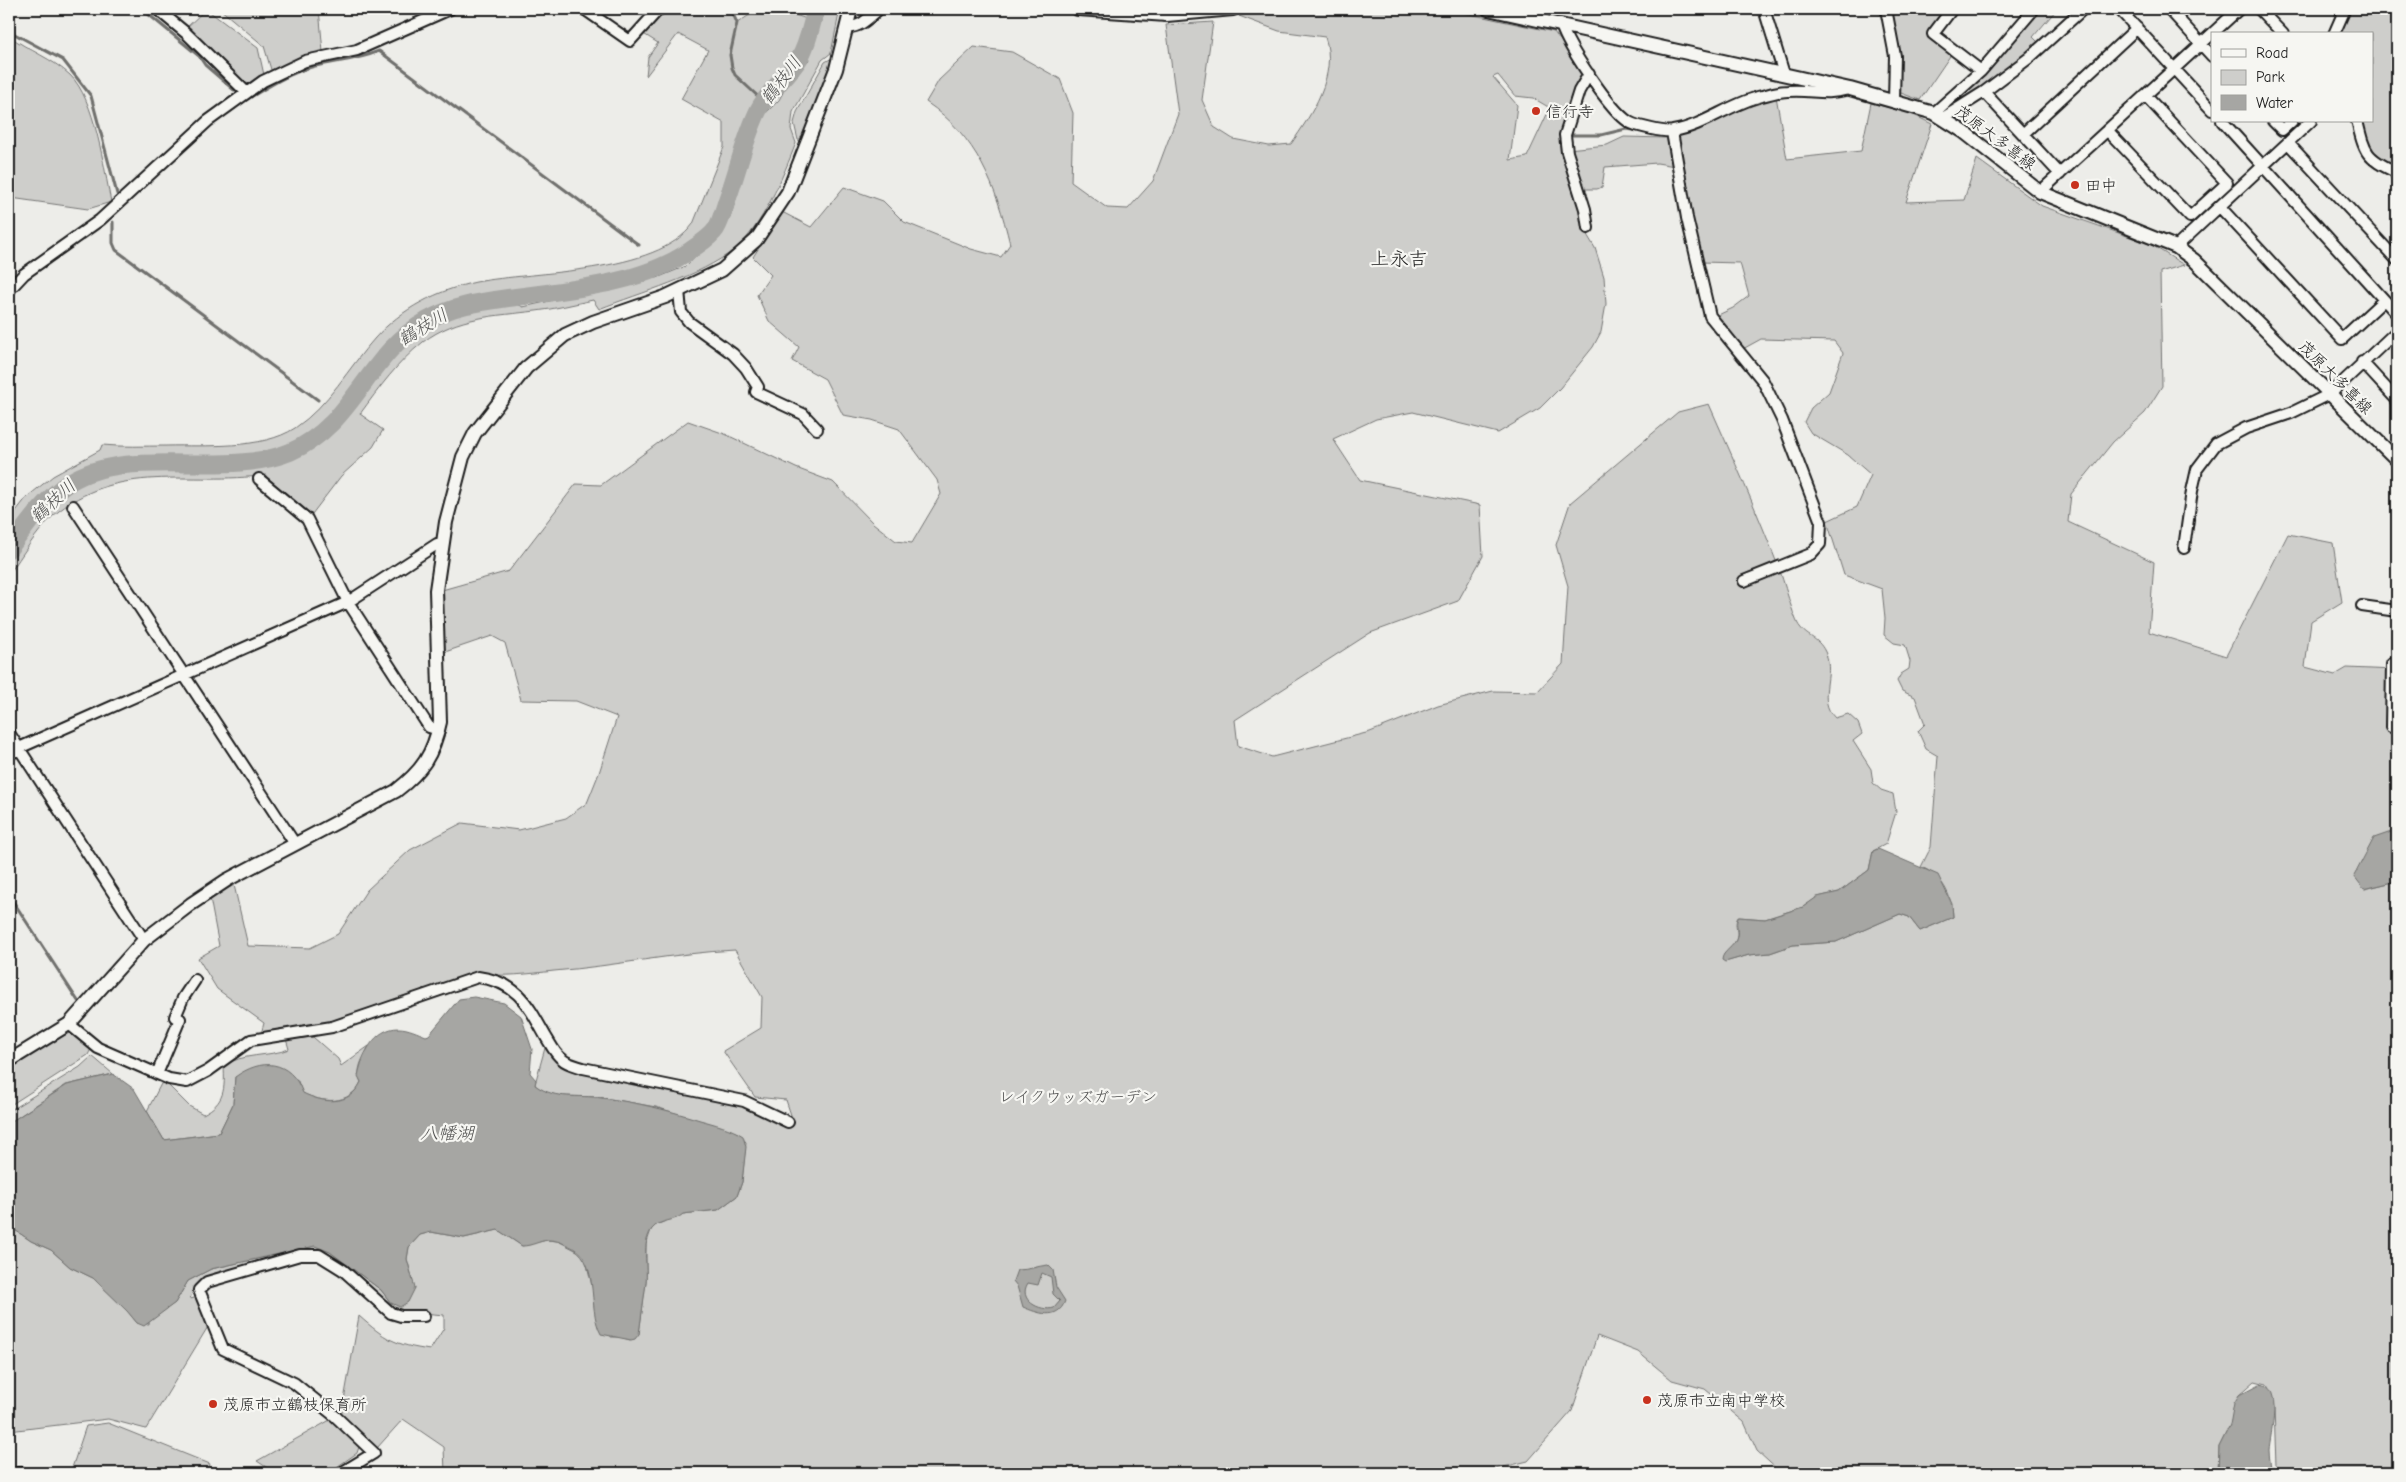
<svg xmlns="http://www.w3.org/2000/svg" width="2406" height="1482" font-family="'Comic Neue','Klee One',sans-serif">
<rect width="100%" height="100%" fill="#edede9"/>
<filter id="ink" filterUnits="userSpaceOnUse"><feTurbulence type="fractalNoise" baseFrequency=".02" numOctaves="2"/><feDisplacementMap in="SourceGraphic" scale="10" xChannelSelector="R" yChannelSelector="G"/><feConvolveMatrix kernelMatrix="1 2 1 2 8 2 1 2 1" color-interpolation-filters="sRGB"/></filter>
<g filter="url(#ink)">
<path fill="#cececb" stroke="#757574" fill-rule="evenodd" d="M 206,9 L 258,48 L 264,75 L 244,86 L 185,29 Z
M 220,9 L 319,9 L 323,52 L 296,60 L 272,73 L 264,46 Z
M 663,9 L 731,9 L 737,23 L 759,9 L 792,14 L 810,20 L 797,57 L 757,107 L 747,125 L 736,168 L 713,228 L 702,241 L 684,253 L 665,263 L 634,273 L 479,299 L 445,309 L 406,332 L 389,346 L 335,417 L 317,434 L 293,448 L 256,459 L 116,465 L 90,472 L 61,487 L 37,509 L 9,546 L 9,520 L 27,497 L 53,476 L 100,450 L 102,445 C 123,447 144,446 166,446 C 205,445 262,450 295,428 C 329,405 348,368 375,338 C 401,309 438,290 476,282 C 534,271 657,274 693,224 L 724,147 L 724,123 L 681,99 L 708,50 L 678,34 L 646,76 L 648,57 L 658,43 L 642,33 Z
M 821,9 L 840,9 L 831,53 L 822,60 L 793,112 L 791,129 L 796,143 C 784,174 762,228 735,249 C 699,277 642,292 599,309 L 593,300 C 574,304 555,309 536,311 C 496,316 457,316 423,342 C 398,362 379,388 360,414 L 383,430 L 373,447 L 341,476 L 309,518 L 264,481 L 266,475 C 190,486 117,460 53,516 C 36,532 22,556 9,574 C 9,569 7,560 9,555 C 14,545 25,534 32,525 C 79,462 138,467 209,468 C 236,468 262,468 287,457 C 314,447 338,426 354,404 C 366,388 375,369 389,354 C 414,328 445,311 480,305 C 497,303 508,298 523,307 L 640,281 L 645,278 L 657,278 L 686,266 L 730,218 L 744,173 L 743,164 L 761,118 L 779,100 L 790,79 L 809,60 L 806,54 Z
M 1268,9 L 1446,9 L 1554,32 L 1586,74 L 1563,134 L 1580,195 L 1586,233 L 1595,248 L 1604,277 L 1606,304 L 1601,332 L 1593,347 L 1560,388 L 1540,408 L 1498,433 L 1413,412 L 1376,419 L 1333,439 L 1360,480 L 1480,505 L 1483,556 L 1458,601 L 1370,633 L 1235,720 L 1238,746 L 1272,757 L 1370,732 L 1438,705 L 1493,691 L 1537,692 L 1563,664 L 1568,586 L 1556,545 L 1570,503 L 1678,412 L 1709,404 C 1733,458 1757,511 1778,566 C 1783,577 1794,621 1800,627 C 1809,639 1819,637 1826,654 C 1835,676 1816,699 1835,718 L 1848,714 L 1858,723 L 1862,734 L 1853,741 L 1871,769 L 1873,783 L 1881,790 L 1893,794 L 1896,812 L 1886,844 L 1873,851 L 1869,870 L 1839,892 L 1818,897 L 1803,907 L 1765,919 L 1738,917 C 1731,929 1747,936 1724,954 L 1728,961 L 1749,955 L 1770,953 L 1793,945 L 1836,942 L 1900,914 L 1909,917 L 1920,931 L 1953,917 C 1952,895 1942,875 1921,867 L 1931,847 L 1938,756 L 1926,749 L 1918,731 L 1925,724 L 1915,697 L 1902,691 L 1897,681 L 1901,674 L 1909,669 L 1910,661 L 1905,645 L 1894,643 L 1884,635 L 1885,618 L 1882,589 L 1844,575 L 1827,521 L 1857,507 L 1871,475 L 1848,455 L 1811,433 L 1804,422 L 1811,408 L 1829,392 L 1843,353 L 1834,341 L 1761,339 L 1741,350 L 1714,317 L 1733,308 L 1749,296 L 1740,263 L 1701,262 L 1676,140 L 1680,132 L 1741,107 L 1776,96 L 1787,159 L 1861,151 L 1871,103 L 1910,113 L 1932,124 L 1906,202 L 1964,200 L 1977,159 L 2042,206 L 2150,244 L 2184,265 L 2160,272 L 2162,386 L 2145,413 L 2113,442 L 2071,494 L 2068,522 L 2154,562 L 2149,632 L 2226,656 L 2288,534 L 2333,543 L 2342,602 L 2311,621 L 2305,667 L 2335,675 L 2347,668 L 2395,670 L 2397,830 L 2391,831 L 2365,889 L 2397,881 L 2397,1473 L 2279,1473 L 2276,1466 L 2274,1408 L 2267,1384 L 2255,1381 L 2239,1395 L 2230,1425 L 2219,1447 L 2218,1473 L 1781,1473 L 1757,1451 L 1744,1422 L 1705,1389 L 1672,1380 L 1638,1352 L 1597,1336 L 1572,1411 L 1528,1461 L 1479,1473 L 445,1473 L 444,1447 L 403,1419 L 377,1448 L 341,1417 L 359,1316 C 385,1339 395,1345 430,1350 L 444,1328 L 444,1315 L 392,1310 L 321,1253 L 207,1278 L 192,1293 L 190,1299 L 199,1297 L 209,1325 L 146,1429 L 108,1419 L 9,1431 L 9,1226 L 31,1241 L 51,1250 L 70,1267 L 93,1278 L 127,1310 L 137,1323 L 149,1324 L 149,1320 L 175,1303 L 188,1281 L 211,1269 L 315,1246 L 330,1252 L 381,1290 L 391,1303 L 415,1288 L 407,1259 L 409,1247 L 420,1235 L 431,1232 L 464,1238 L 498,1230 L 522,1246 L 547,1240 L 558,1241 L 581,1253 L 586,1261 L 594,1294 L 611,1337 L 620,1337 L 630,1340 L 639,1334 L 646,1280 L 646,1245 L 651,1230 L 656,1225 L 683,1214 L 718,1210 L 737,1196 L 742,1182 L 746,1142 L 738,1133 L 656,1107 L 599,1097 L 559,1096 L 546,1093 L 535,1085 L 536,1080 L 545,1048 L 560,1064 L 580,1072 L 747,1106 L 759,1113 L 793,1121 L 786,1100 L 755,1097 L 723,1051 L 761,1028 L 762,997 L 735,950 C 674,953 615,966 554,971 C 528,974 503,977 478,974 L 320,1026 L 261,1034 L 264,1023 L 217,989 L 198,958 L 219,946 L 210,898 L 234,885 L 248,946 L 310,948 L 338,934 L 367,890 L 410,850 L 462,823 L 519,830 L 566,818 L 587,803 L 599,773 L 617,717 L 576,701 L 521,700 L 505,643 L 492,636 L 445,652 L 442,590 L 509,571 L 576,484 L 601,485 L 688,421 L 725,434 L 796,468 L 833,482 L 873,523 L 896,541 L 912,543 L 941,494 L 937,480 L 899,429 L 872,420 L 843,415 L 825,379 L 792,361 L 799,347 L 769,321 L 757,295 L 771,275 L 753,257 L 782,212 L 811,227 L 844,187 L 883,201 L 904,222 L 971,249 L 1001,257 L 1010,244 C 996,186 977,136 926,102 L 939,80 L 974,47 L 1012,52 L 1060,79 L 1073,113 L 1071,182 L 1107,208 L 1128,209 L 1153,181 L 1178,114 L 1166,25 L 1213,22 L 1202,100 L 1214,127 L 1233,139 L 1269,146 L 1291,144 C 1312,114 1338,75 1325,37 L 1279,31 L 1239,16 ZM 1498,75 L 1515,96 L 1533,98 L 1550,108 L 1527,157 L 1510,160 L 1517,105 L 1493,77 Z
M 1889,9 L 1934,9 L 1943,14 L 1929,34 L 1952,53 L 1920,100 L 1898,92 Z
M 2039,9 L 2057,9 L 2033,37 L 2040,44 L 1950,111 L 1946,109 L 1993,65 Z
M 2347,9 L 2397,9 L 2397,169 L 2376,160 L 2358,121 L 2372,121 L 2372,34 L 2337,34 Z
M 9,36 C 28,50 53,59 70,75 C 95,99 104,168 111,202 L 88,209 L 11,198 L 9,199 Z
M 834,57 L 803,141 L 798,140 L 794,123 L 797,112 L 825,62 Z
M 1624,137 L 1667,138 L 1671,143 L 1675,166 L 1657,163 L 1605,167 L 1602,187 L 1597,189 L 1581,189 L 1568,149 L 1607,145 Z
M 68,1031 L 89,1044 L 91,1049 L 88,1055 L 9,1106 L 9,1068 Z
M 313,1037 L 338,1059 L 341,1066 L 369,1046 C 363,1058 355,1070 361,1082 C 349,1106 323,1103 302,1093 L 298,1081 L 235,1077 L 233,1104 L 219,1133 L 164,1140 L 147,1111 L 163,1080 L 189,1106 L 203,1114 C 225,1103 225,1089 224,1066 C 241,1053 269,1057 289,1049 L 286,1039 Z
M 92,1056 L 113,1074 L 66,1085 L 9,1123 L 9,1111 L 80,1067 Z
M 330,1420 L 360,1444 L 357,1453 L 328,1473 L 275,1473 L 257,1461 Z
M 108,1423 L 210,1464 L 207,1473 L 72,1473 L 71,1471 L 86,1426 Z"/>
<path fill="#a6a6a3" stroke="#6f6f6d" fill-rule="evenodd" d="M 2397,830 L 2397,881 L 2364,889 L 2354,876 L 2374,838 Z
M 1878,849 L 1938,875 L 1952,904 L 1953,917 L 1920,931 L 1909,917 L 1900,914 L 1836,942 L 1793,945 L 1770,953 L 1749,955 L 1725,962 L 1722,960 C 1722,951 1735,947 1737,937 C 1739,929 1734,922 1739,917 L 1765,919 L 1803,907 L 1817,897 L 1839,892 L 1869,870 L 1873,851 Z
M 474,997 L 504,1003 L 521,1016 L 532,1049 L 530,1073 L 536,1080 L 535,1085 C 557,1101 577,1094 602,1098 C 636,1102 668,1110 700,1120 C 714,1124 731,1128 743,1136 L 746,1147 L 742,1182 L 737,1196 L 718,1210 L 683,1214 C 675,1222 660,1219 652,1229 C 641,1243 648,1266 646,1283 C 644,1300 641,1317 639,1334 L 635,1339 L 631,1340 L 601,1334 C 586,1307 602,1258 567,1245 C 561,1242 555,1240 548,1240 C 539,1241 532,1246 522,1246 L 498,1230 L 464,1238 L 431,1232 L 420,1235 L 409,1247 L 407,1259 L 415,1288 L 408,1302 L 400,1307 L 391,1303 L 381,1290 L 330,1252 L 315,1246 L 211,1269 L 188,1281 L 175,1303 L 144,1326 L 137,1323 L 127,1311 L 93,1278 L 70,1267 L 51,1250 L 31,1241 L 9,1226 L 9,1123 L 67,1085 L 113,1074 L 134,1089 L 164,1140 L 219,1133 L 233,1104 L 235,1077 C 261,1058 290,1059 303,1093 C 323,1103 349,1107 361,1082 L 358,1076 C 362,1055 374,1028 399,1028 C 408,1028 418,1033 426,1036 L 429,1035 L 459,999 Z
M 1048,1265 L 1053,1270 L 1056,1287 L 1065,1301 C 1058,1321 1037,1313 1023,1307 L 1017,1286 L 1013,1281 L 1017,1270 C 1029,1270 1037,1266 1048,1265 ZM 1042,1273 L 1051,1277 L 1053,1294 L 1060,1301 L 1054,1308 C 1040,1312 1017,1300 1028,1283 L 1038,1285 Z
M 2260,1384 C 2284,1386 2270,1434 2269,1450 C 2269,1458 2271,1466 2272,1473 L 2218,1473 L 2219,1447 L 2230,1425 L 2234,1403 L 2239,1395 Z"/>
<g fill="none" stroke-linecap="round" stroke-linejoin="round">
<path stroke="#6f6f6d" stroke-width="3" d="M 142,9 L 199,56 L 205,65 L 234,90
M 731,9 L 737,23 L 730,55 L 732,68 L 735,75 L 764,102
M 9,31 L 63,60 L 91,96 L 117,194
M 246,100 C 267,87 291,72 315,66 C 337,61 358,60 379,51 L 639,245
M 1568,135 L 1601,135 L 1626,129 L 1642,131
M 113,222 L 113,243 L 116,250 L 318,400
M 332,411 L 339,416
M 14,530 L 20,534
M 9,895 L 78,1001"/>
<path stroke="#a6a6a3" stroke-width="18" d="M 9,549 C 26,526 45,498 70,482 C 128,445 225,479 290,452 C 354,425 367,354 426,321 C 451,306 479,302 508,298 C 567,290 642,285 691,250 C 699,244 710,238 716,229 C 721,221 724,209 727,200 C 738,170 745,137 759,109 C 767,92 789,76 799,59 C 808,45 811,25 816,9"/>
<g stroke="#1c1c1c" stroke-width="14">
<path id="minor" d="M 157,9 L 186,33 L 246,92
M 584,9 L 630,41 L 659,9
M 1764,9 L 1784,74
M 1886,9 L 1895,56 L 1894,101
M 1952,9 L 1933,34 L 1981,71
M 2119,9 L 2212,110
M 2169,9 L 2212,56
M 2259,9 L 2283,34
M 1561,25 C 1568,47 1610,110 1629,122 C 1635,126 1666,133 1673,131 C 1704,126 1731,103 1762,96 C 1770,94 1779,91 1788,91 C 1812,89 1824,96 1849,89
M 847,27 C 861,28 869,17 879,9
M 2334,34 L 2345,9
M 1984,92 L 2060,174
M 1934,113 L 1981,71 L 2034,9
M 1943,118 L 1984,92 L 2029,58 L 2083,9
M 2222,121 L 2397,314
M 2273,121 L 2282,130 L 2292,121
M 2357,121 C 2365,154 2366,158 2396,172 L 2397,176
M 2107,130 L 2190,217 L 2227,183 L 2145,95
M 1672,132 L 1687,218 L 1710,316 L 1763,381 L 1782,420 L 1821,522 L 1820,544 L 1811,554 L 1744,581
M 2023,134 L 2137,28
M 2288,143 L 2397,260
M 2040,192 L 2239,9
M 2220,207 L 2342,339 L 2384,300
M 1588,228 L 1585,209 L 1567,152 L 1565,135 L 1579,91 L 1589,74
M 2176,247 L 2311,121
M 9,290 L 24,274 L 100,220 L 208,121 L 263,81 L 305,61 L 357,50 L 450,9
M 679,290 L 681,312 L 689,322 L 733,354 L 746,368 L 758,387 L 756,392 L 803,414 L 817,429
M 2362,362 L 2397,400
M 259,479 L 307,519 L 348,602 L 429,727 L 439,730
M 73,506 L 295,844
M 2184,548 L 2192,491 L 2197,469 L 2216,444 L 2246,428 L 2291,413 L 2330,394 L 2397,331
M 2362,606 L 2397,611
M 2391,727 L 2392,664 L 2397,665
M 9,733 L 144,940
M 9,755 L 19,748 L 348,602 L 437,544 L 443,545
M 69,1024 L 98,1048 L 169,1079 L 187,1082 L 208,1071 L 251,1040 L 332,1027 L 478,977 C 518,982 528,1005 546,1037 C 551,1045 555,1054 562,1059 C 567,1064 577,1066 583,1068 L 744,1101 L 788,1122
M 157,1074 L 180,1019 L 175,1017 L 183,998 L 195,980
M 18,1473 L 22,1473
M 341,1473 L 374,1453 L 335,1416 L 294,1383 L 223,1349 L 199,1290 L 207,1282 L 300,1255 L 319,1255 L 343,1270 L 391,1313 L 401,1316 L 424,1316"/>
</g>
<g stroke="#1c1c1c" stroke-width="16">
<path id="major" d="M 1078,9 L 1167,15 L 1233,9
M 1488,9 L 1850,89 L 1934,113 L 1964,132 L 2040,192 L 2176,247 L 2194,260 L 2397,460
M 9,1061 L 69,1024 L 144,940 L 191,904 L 227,880 L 396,791 C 422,771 433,755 440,722 L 436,590 L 446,522 L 463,457 L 475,433 L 526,368 L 565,335 L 593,322 L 665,297 L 722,270 L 756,240 L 788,192 L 836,69 L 851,9"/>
</g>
<use href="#minor" stroke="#f6f6f2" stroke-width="10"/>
<use href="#major" stroke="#f6f6f2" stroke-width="12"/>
</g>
</g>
<g fill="#c8321e" stroke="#f6f6f2" stroke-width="2">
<circle cx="1536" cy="111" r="5"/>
<circle cx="2075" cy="185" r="5"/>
<circle cx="1647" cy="1400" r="5"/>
<circle cx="213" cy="1404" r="5"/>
</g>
<g text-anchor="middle" stroke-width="4.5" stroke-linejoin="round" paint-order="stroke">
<g font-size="16" fill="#1c1c1c" stroke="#f6f6f2" text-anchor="start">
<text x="1546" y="117">信行寺</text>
<text x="2085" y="191">田中</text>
<text x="1657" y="1406">茂原市立南中学校</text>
<text x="223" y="1410">茂原市立鶴枝保育所</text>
</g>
<g font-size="16" fill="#1c1c1c" stroke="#f6f6f2">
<text transform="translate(1996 137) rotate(37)" y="6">茂原大多喜線</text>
<text transform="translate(2336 377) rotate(45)" y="6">茂原大多喜線</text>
</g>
<g font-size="16" fill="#515151" stroke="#f6f6f2">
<text x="1078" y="1102">レイクウッズガーデン</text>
</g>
<g font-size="18" font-style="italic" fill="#535352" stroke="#f6f6f2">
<text transform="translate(781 80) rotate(-53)" y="6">鶴枝川</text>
<text transform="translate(423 327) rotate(-31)" y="6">鶴枝川</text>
<text transform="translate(53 501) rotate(-43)" y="6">鶴枝川</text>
<text x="447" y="1139">八幡湖</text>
</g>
<g font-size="19" fill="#1c1c1c" stroke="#f6f6f2">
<text x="1399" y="265">上永吉</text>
</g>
</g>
<rect width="2406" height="1482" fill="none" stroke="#f6f6f2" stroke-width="30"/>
<rect x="15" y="15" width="2376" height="1452" fill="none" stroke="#1c1c1c" stroke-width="2" filter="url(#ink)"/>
<rect x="2211" y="32" width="162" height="90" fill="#f6f6f2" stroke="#9f9f9c"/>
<rect x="2221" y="49" width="25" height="8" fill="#f6f6f2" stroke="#9f9f9c"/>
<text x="2256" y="58" font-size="15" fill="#1c1c1c">Road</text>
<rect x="2221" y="70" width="25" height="15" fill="#cececb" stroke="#9f9f9c"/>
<text x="2256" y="82" font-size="15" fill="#1c1c1c">Park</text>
<rect x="2221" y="95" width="25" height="15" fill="#a6a6a3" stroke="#9f9f9c"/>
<text x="2256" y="108" font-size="15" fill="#1c1c1c">Water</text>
</svg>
